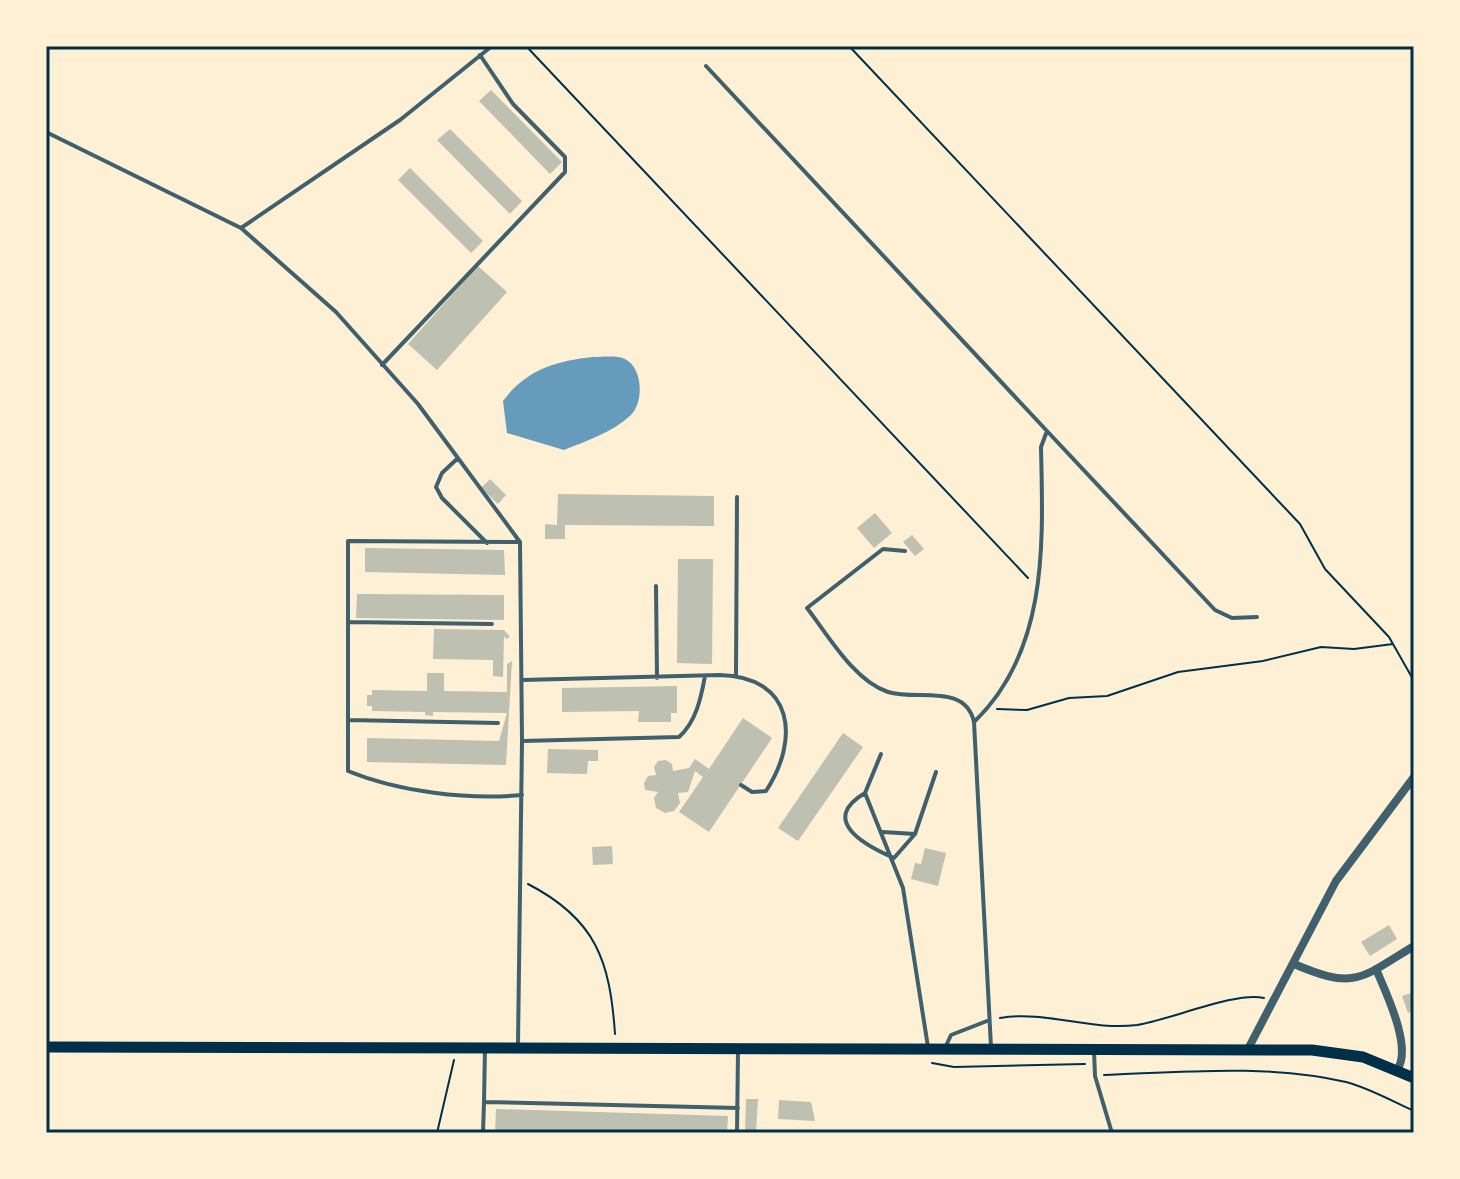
<svg xmlns="http://www.w3.org/2000/svg" width="1460" height="1179" font-family="Cabin,sans-serif">
<rect width="100%" height="100%" fill="#fdf0d5"/>
<path fill="#669bbc" d="M 593,357 C 602,357 617,355 625,359 C 643,368 644,402 631,415 C 613,432 586,441 564,450 L 507,433 L 503,401 C 526,370 555,361 593,357 Z"/>
<path fill="#bec0b2" d="M 491,90 L 562,162 L 550,174 L 479,101 Z
M 450,129 L 522,201 L 510,214 L 437,140 Z
M 410,168 L 483,241 L 471,253 L 398,180 Z
M 478,266 L 507,292 L 437,370 L 408,344 Z
M 490,479 L 506,495 L 498,504 L 481,488 Z
M 558,494 L 714,496 L 714,526 L 565,525 L 565,539 L 545,539 L 545,524 L 557,525 Z
M 875,513 L 892,533 L 874,548 L 857,528 Z
M 912,535 L 924,549 L 915,556 L 903,542 Z
M 365,548 L 504,550 L 505,575 L 365,572 Z
M 678,559 L 713,559 L 712,664 L 677,663 Z
M 357,594 L 504,595 L 504,620 L 356,618 Z
M 434,629 L 504,630 L 510,637 L 506,639 L 504,636 L 503,677 L 493,676 L 493,660 L 433,659 Z
M 512,661 L 506,765 L 367,762 L 367,738 L 499,741 L 507,713 L 433,712 L 433,716 L 425,715 L 425,712 L 372,711 L 372,706 L 367,706 L 367,695 L 372,695 L 372,690 L 427,691 L 427,673 L 444,673 L 444,691 L 507,692 L 507,664 Z
M 677,686 L 677,713 L 671,713 L 671,722 L 638,722 L 639,711 L 562,712 L 562,688 Z
M 743,718 L 772,738 L 709,832 L 679,812 L 703,777 L 695,771 L 688,792 L 678,793 L 680,803 L 674,811 L 665,813 L 656,808 L 654,798 L 658,792 L 645,790 L 644,783 L 648,776 L 656,775 L 654,767 L 658,761 L 666,760 L 672,764 L 673,771 L 689,768 L 695,759 L 709,769 Z
M 843,733 L 863,747 L 798,841 L 778,828 Z
M 548,749 L 598,750 L 598,761 L 588,761 L 587,774 L 547,773 Z
M 612,846 L 613,864 L 593,865 L 592,847 Z
M 925,848 L 946,853 L 938,886 L 911,879 L 915,863 L 921,864 Z
M 1389,925 L 1397,939 L 1370,956 L 1361,942 Z
M 1414,992 L 1414,1011 L 1408,1013 L 1402,996 Z
M 746,1099 L 758,1099 L 756,1133 L 745,1133 Z
M 779,1100 L 811,1102 L 815,1121 L 778,1119 Z
M 496,1109 L 728,1116 L 727,1133 L 495,1133 Z"/>
<g fill="none" stroke-linecap="round" stroke-linejoin="round">
<path stroke="#003049" stroke-width="2" d="M 526,46 L 1028,578
M 849,46 L 1300,524 L 1325,569 L 1389,637 L 1414,681
M 997,709 L 1027,710 L 1069,698 L 1107,696 L 1178,672 L 1263,661 L 1321,647 L 1354,649 L 1393,644
M 528,884 C 596,919 610,961 615,1034
M 1000,1018 C 1045,1010 1090,1031 1137,1025 C 1170,1020 1236,991 1264,998
M 932,1063 L 954,1067 L 1085,1064
M 1104,1075 C 1184,1072 1268,1064 1346,1082 C 1369,1088 1392,1101 1414,1111
M 437,1133 L 454,1060"/>
<path stroke="#3f606c" stroke-width="4" d="M 706,66 L 1047,431
M 46,132 L 241,228 L 336,312 L 418,404 L 520,542 L 522,741 L 518,1044
M 241,228 L 400,120 L 492,46
M 382,365 L 565,172 L 565,157 L 513,104 L 480,55
M 458,458 L 442,473 L 436,487 L 442,498 L 487,543
M 905,551 L 883,549 L 807,608 C 828,635 854,681 888,692 C 918,701 965,683 974,722
M 656,586 L 657,678
M 348,622 L 492,624
M 736,676 L 737,497
M 522,680 L 720,675 C 794,677 800,739 766,791 L 752,792 L 741,785
M 348,720 L 348,771 C 399,792 468,800 522,795
M 498,723 L 348,720 L 348,541 L 520,542
M 522,741 L 679,737 C 696,722 701,698 705,676
M 881,754 L 865,793 L 903,888 L 928,1047
M 865,793 C 819,820 864,845 894,858 L 915,834
M 883,832 L 915,834 L 936,772
M 991,1047 L 974,722 C 1049,650 1043,542 1041,447 L 1047,431 L 1215,610 L 1232,618 L 1257,617
M 945,1048 L 951,1035 L 987,1021
M 1094,1051 L 1095,1076 L 1112,1133
M 484,1102 L 485,1048
M 483,1133 L 484,1102 L 738,1108
M 737,1133 L 738,1052"/>
<path stroke="#3f606c" stroke-width="8" d="M 1294,964 C 1355,990 1360,979 1414,946
M 1376,969 C 1386,993 1413,1048 1397,1070
M 1248,1049 L 1336,881 L 1414,777"/>
<path stroke="#003049" stroke-width="11" d="M 46,1047 L 1312,1050 L 1363,1057 L 1414,1078"/>
</g>
<rect width="1460" height="1179" fill="none" stroke="#fdf0d5" stroke-width="96"/>
<rect x="48" y="48" width="1364" height="1083" fill="none" stroke="#003049" stroke-width="3"/>
</svg>
